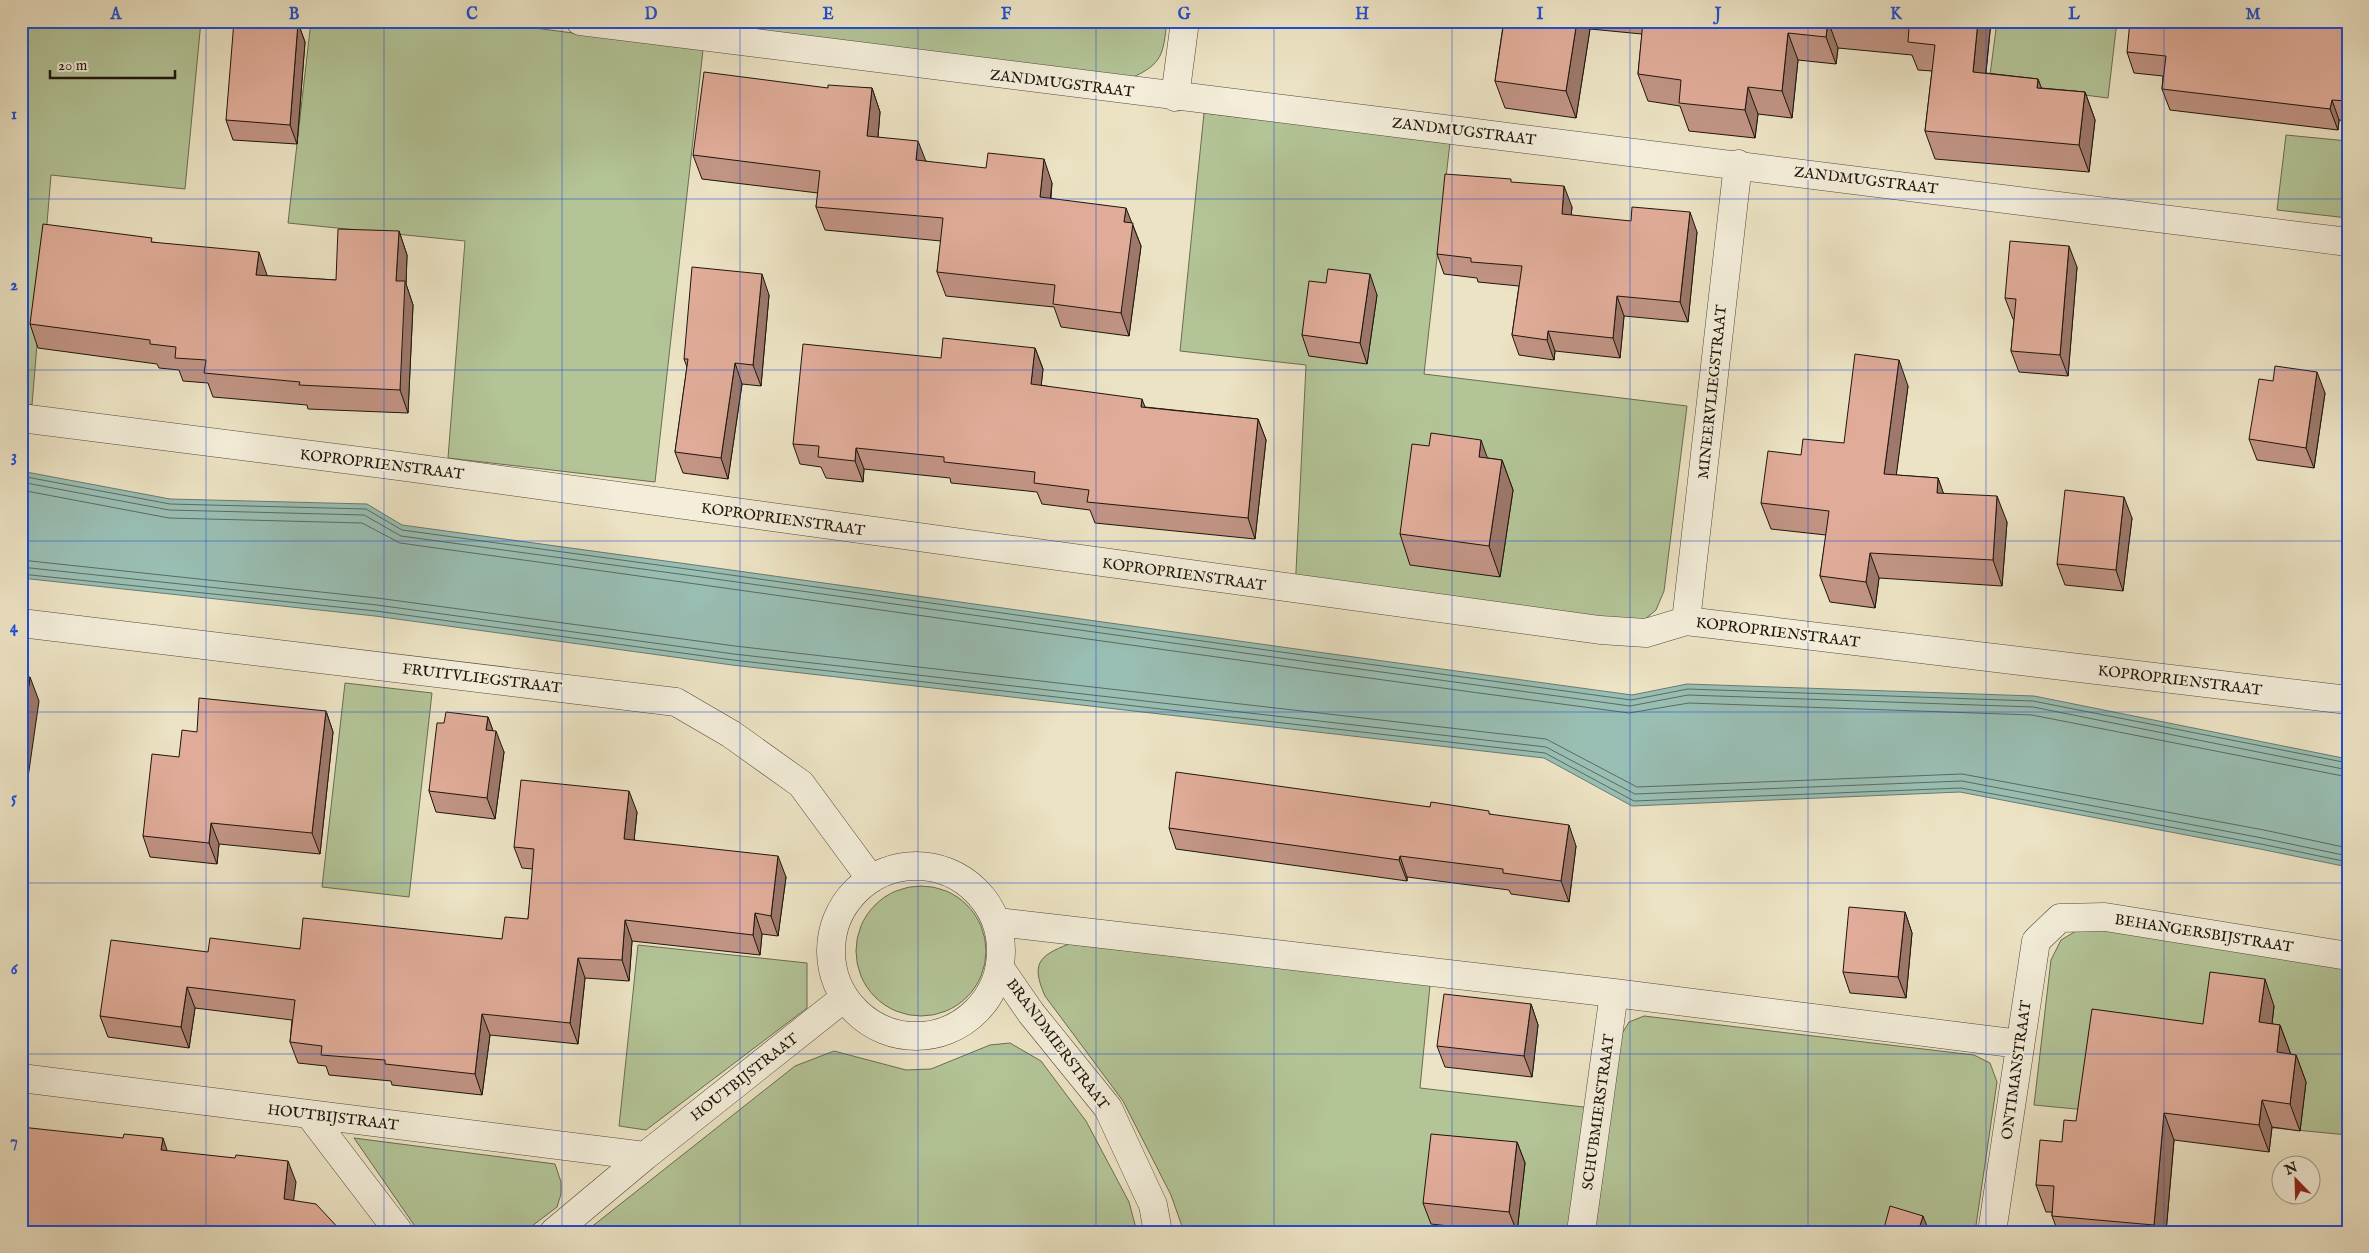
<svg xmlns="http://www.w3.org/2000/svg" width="2369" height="1253" font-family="'IM FELL English',serif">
<rect width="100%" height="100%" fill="#ece3c4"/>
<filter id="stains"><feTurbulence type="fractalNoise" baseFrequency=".004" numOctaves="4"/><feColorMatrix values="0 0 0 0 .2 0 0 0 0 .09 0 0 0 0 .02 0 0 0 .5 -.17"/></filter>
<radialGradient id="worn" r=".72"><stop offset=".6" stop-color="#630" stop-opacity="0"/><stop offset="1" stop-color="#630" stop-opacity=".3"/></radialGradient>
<path fill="#b3c497" stroke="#686c52" d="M 21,21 L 201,21 L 185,189 L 51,175 L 32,405 L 21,403 Z
M 311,21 L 481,21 L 703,50 L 655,482 L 448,458 L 465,241 L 288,223 Z
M 664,21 L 1167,21 C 1163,54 1163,64 1131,78 Z
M 1997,21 L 2117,21 L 2108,98 L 1989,83 Z
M 1204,113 L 1450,142 L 1424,374 L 1687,406 L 1664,591 L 1656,610 L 1638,625 L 1295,592 L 1306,365 L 1180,351 Z
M 2286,135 L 2348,141 L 2348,218 L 2277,210 Z
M 345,683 L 432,693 L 409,897 L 322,887 Z
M856 951a65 65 0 1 1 130 0a65 65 0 1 1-130 0Z
M 2081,928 L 2348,959 L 2348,1135 L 2034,1105 L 2051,960 L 2061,940 Z
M 1069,944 L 1430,985 L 1420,1088 L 1592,1108 L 1576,1232 L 1184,1232 L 1171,1195 L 1123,1101 L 1045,996 C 1031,964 1038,956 1069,944 Z
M 638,945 L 807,963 L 807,1008 L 646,1130 L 619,1126 Z
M 1644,1016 L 1974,1055 L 1990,1063 L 1997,1082 L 1975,1232 L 1595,1232 L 1620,1037 L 1629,1022 Z
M 1010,1043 L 1041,1061 L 1086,1121 L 1129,1202 L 1137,1232 L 778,1232 L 776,1228 L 769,1232 L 585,1232 L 795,1066 L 834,1051 L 906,1070 L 931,1069 L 990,1045 Z
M 354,1138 L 555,1164 L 561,1182 L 561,1194 L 557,1207 L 524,1232 L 419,1232 Z"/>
<path fill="#99beb3" stroke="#687a71" d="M 21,471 L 170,499 L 367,504 L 402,525 C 812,580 1222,640 1632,695 L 1687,684 L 2034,696 L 2348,759 L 2348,867 L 2260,849 L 1960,792 L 1632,806 L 1544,758 L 732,665 L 375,616 L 21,578 Z"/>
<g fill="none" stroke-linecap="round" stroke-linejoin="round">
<path stroke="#5c6a60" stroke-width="1" d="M 21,476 L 170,504 L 366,509 L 402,530 C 812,585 1221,645 1631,700 L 1688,689 L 2033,701 L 2348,763
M 21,482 L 169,510 L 364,515 L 401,536 C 811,591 1220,651 1630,706 L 1688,695 L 2033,707 L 2348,770
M 21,490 L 169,518 L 362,523 L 400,543 C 810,599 1219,659 1629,713 L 1689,703 L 2032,715 L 2348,777
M 21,560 L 377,598 L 735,646 L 1546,739 L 1637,787 L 1962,774 L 2264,830 L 2348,848
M 21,567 L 377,605 L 734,654 L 1546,747 L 1635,794 L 1962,781 L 2262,838 L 2348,856
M 21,574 L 376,611 L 733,660 L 1545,753 L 1634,801 L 1961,788 L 2261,844 L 2348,862"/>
<g stroke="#52483b" stroke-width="29">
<path id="street" d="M 580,21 C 1169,96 1759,167 2348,242
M 1175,97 L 1185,21
M 21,418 L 399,466 L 1600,630 L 1646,633 L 1686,621 L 2348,700
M 1686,621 L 1738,164
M 21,623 L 676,702 L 731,734 L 801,784 L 871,879
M831 951a85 85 0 1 1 170 0a85 85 0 1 1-170 0Z
M 997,922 L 1614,993 L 2020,1044
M 1000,968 L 1031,1013 L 1108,1108 L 1153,1205 L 1158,1232
M 21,1078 L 645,1156
M 309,1114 L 399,1232
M 554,1232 L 645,1156 L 844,998
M 1581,1232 L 1614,993
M 1992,1232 L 2036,941 L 2060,918 L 2105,917 L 2348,956"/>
</g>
<use href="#street" stroke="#f3edd9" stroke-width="28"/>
</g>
<path fill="#c19484" stroke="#1e150d" d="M 1464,21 L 1991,21 L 1986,73 L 2038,79 L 2041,88 L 2085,92 L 2095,120 L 2089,172 L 1935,159 L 1925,131 L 1932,71 L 1918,70 L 1912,55 L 1838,48 L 1836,64 L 1798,60 L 1792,118 L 1758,114 L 1755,138 L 1689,131 L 1680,106 L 1648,101 L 1638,74 L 1642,34 L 1590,29 L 1576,118 L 1505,108 L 1495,81 L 1503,26 Z
M 2348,21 L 2348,121 L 2339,120 L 2338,130 L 2170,110 L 2162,89 L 2163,76 L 2134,73 L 2127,52 Z
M 298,23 L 305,42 L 297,144 L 233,140 L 226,120 Z
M 828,88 L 872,88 L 880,112 L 878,137 L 925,161 L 1052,183 L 1051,198 L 1132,223 L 1141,246 L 1129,336 L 1061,327 L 1054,307 L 946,296 L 937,272 L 941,241 L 825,230 L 816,207 L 818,193 L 702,179 L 693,155 Z
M 1512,183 L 1572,207 L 1571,215 L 1697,232 L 1688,322 L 1624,316 L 1620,358 L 1555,351 L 1554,360 L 1519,355 L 1512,335 L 1519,286 L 1478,282 L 1477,278 L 1444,274 L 1437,254 Z
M 399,231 L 407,255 L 406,284 L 413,305 L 408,413 L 308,409 L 307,405 L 213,397 L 208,383 L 183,381 L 179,370 L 159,368 L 157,364 L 38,348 L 30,324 L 153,242 L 267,275 L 267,276 L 336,280 Z
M 2077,267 L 2068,376 L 2019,372 L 2011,351 L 2014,319 L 2013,319 L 2005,298 Z
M 1326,283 L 1377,295 L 1367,364 L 1309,356 L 1302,335 Z
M 769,295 L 761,386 L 742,384 L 728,479 L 683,473 L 675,452 L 687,367 L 684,359 Z
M 1035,348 L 1043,369 L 1041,385 L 1145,407 L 1258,419 L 1266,440 L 1255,539 L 1095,523 L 1090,510 L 1042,504 L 1037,492 L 951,483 L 950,478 L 864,469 L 863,482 L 826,478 L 821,467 L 800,464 L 793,444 L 941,358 Z
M 1908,386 L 1896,475 L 1938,478 L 1943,493 L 2007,522 L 2002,586 L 1879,578 L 1875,608 L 1830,602 L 1820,576 L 1826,535 L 1771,529 L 1761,503 L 1801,455 L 1844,443 Z
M 2325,393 L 2314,468 L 2257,460 L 2249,439 Z
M 1488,458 L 1502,460 L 1513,490 L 1500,577 L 1410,565 L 1400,534 Z
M 2132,518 L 2123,591 L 2065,585 L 2057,564 Z
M 326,711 L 333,732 L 320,854 L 219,844 L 217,864 L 150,857 L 143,836 L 179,757 L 197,732 Z
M 488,717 L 493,731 L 504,752 L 495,819 L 436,812 L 429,791 L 444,723 Z
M 1430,807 L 1490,814 L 1576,846 L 1569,902 L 1511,894 L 1509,890 L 1407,877 L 1407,881 L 1176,849 L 1169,828 Z
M 637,812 L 634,840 L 786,877 L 778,936 L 762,934 L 760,955 L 632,941 L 629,981 L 585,978 L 578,1044 L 490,1035 L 482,1095 L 392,1085 L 391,1081 L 329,1075 L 326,1066 L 298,1063 L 290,1042 L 292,1020 L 195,1008 L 189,1048 L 108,1037 L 100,1016 L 208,952 L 300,949 L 502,939 L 528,919 L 533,869 L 522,868 L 514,847 Z
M 1905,912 L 1912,933 L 1906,998 L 1850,993 L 1843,972 Z
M 1531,1004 L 1538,1025 L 1532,1077 L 1445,1067 L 1437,1046 Z
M 2274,1006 L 2272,1024 L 2280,1025 L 2290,1052 L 2290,1054 L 2296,1055 L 2306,1082 L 2300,1131 L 2272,1127 L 2269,1152 L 2174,1140 L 2166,1232 L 2058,1232 L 2052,1216 L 2052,1212 L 2046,1212 L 2036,1185 L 2062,1142 L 2203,1024 Z
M 1517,1142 L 1525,1163 L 1517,1232 L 1504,1232 L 1431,1224 L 1423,1203 Z"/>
<path fill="#9d786b" stroke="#1e150d" d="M 1577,21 L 1587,21 L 1590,29 L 1576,118 L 1566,91 Z
M 1828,21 L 1838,48 L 1836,64 L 1826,37 Z
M 1978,21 L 1991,21 L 1983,100 L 1973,72 Z
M 298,23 L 305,42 L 297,144 L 290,125 Z
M 1788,33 L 1798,60 L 1792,118 L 1782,91 Z
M 2038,79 L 2048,106 L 2037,88 Z
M 1748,87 L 1758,114 L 1755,138 L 1745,110 Z
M 872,88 L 880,112 L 876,159 L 867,136 Z
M 2085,92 L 2095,120 L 2089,172 L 2079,145 Z
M 2332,100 L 2339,120 L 2338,130 L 2330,109 Z
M 918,141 L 927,164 L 916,160 Z
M 1044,159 L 1052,183 L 1048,220 L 1040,197 Z
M 1564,186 L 1572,207 L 1569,235 L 1562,214 Z
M 1126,208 L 1141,246 L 1129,336 L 1121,313 L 1124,222 Z
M 1690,212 L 1697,232 L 1688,322 L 1680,302 Z
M 399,231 L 407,255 L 406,284 L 413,305 L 408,413 L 400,390 L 396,281 Z
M 2069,246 L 2077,267 L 2068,376 L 2060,355 Z
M 259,252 L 267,275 L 265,299 L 256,275 Z
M 762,274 L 769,295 L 761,386 L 753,365 Z
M 1370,274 L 1377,295 L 1367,364 L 1360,343 Z
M 1617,296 L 1624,316 L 1620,358 L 1613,338 Z
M 1548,331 L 1555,351 L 1554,360 L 1547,340 Z
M 1035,348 L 1043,369 L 1039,405 L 1031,384 Z
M 1899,360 L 1908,386 L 1893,500 L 1884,474 Z
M 735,363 L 742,384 L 728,479 L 721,458 Z
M 2317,372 L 2325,393 L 2314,468 L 2306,448 Z
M 1142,399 L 1150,420 L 1141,407 Z
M 1258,419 L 1266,440 L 1255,539 L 1248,518 Z
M 1481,440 L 1492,471 L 1479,457 Z
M 856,448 L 864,469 L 863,482 L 855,461 Z
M 1502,460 L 1513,490 L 1500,577 L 1489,546 Z
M 1938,478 L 1947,503 L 1937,493 Z
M 1997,496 L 2007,522 L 2002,586 L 1993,560 Z
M 2124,497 L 2132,518 L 2123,591 L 2116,570 Z
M 1870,553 L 1879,578 L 1875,608 L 1866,582 Z
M 30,677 L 39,701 L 21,826 L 21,740 Z
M 326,711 L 333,732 L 320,854 L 312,833 Z
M 488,717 L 495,736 L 496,731 L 504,752 L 495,819 L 487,798 L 486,730 Z
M 629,791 L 637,812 L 632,859 L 624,839 Z
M 211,823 L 219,844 L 217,864 L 209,843 Z
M 1569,825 L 1576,846 L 1569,902 L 1561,881 Z
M 778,856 L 786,877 L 778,936 L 771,916 Z
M 1400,856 L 1407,877 L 1407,881 L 1399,860 Z
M 1905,912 L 1912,933 L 1906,998 L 1898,977 Z
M 755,913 L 762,934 L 760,955 L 753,935 Z
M 625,920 L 632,941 L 629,981 L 622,960 Z
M 578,958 L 585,978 L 578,1044 L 570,1023 Z
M 2265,979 L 2274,1006 L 2269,1049 L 2259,1022 Z
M 187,987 L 195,1008 L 189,1048 L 181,1027 Z
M 1531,1004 L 1538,1025 L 1532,1077 L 1524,1056 Z
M 482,1014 L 490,1035 L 482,1095 L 475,1074 Z
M 2280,1025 L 2290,1052 L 2287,1079 L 2277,1052 Z
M 2296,1055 L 2306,1082 L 2300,1131 L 2290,1104 Z
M 2262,1100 L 2272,1127 L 2269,1152 L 2259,1125 Z
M 2164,1113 L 2174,1140 L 2166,1232 L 2157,1232 L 2154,1225 Z
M 163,1138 L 170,1159 L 161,1150 Z
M 1517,1142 L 1525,1163 L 1517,1232 L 1509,1212 Z
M 288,1161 L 296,1182 L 291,1220 L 284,1199 Z
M 1923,1216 L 1927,1226 L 1926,1232 L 1918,1232 Z"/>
<path fill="#e0ac99" stroke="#1e150d" d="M 234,21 L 277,21 L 298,23 L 290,125 L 226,120 Z
M 1504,21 L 1577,21 L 1566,91 L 1495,81 Z
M 1643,21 L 1828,21 L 1826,37 L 1788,33 L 1782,91 L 1748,87 L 1745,110 L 1679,103 L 1681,80 L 1638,74 Z
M 1839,21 L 1978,21 L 1973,72 L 2038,79 L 2037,88 L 2085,92 L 2079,145 L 1925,131 L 1935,45 L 1908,42 L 1909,28 Z
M 2130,21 L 2348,21 L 2348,101 L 2332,100 L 2330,109 L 2162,89 L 2166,56 L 2127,52 Z
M 704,72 L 828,88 L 828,85 L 872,88 L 867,136 L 918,141 L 916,160 L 986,168 L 988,153 L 1044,159 L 1040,197 L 1126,208 L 1124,222 L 1133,223 L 1121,313 L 1053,304 L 1055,285 L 937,272 L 943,218 L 816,207 L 820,171 L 693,155 Z
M 1445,174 L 1511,179 L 1511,182 L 1564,186 L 1562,214 L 1631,221 L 1632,207 L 1690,212 L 1680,302 L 1617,296 L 1613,338 L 1548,331 L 1547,340 L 1512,335 L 1522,266 L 1471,262 L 1471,258 L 1437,254 Z
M 43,224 L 152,238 L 151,242 L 259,252 L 256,275 L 336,280 L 338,229 L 399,231 L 396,281 L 405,281 L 400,390 L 299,385 L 300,382 L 204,373 L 206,360 L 175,358 L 176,347 L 150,344 L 150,340 L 30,324 Z
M 2010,241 L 2069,246 L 2060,355 L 2011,351 L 2016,299 L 2005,298 Z
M 692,267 L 762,274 L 753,365 L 735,363 L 721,458 L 675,452 L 688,359 L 684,359 Z
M 1328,269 L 1370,274 L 1360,343 L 1302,335 L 1309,281 L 1326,283 Z
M 943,338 L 1035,348 L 1031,384 L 1142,399 L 1141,407 L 1258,419 L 1248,518 L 1087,502 L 1089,490 L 1034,483 L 1035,472 L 944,462 L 944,457 L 856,448 L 855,461 L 818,457 L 819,446 L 793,444 L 803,344 L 941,358 Z
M 1855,354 L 1899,360 L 1884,474 L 1938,478 L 1937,493 L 1997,496 L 1993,560 L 1870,553 L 1866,582 L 1820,576 L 1829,511 L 1761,503 L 1768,451 L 1801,455 L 1803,439 L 1844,443 Z
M 2275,366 L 2317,372 L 2306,448 L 2249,439 L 2259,379 L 2273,381 Z
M 1431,433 L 1481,440 L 1479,457 L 1502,460 L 1489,546 L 1400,534 L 1412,444 L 1429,446 Z
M 2065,490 L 2124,497 L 2116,570 L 2057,564 Z
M 21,676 L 30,677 L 21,740 Z
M 199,698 L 326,711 L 312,833 L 211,823 L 209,843 L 143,836 L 152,754 L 179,757 L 182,730 L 197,732 Z
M 446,712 L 488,717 L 486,730 L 496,731 L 487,798 L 429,791 L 437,723 L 444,723 Z
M 1176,772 L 1430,807 L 1431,802 L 1489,811 L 1489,814 L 1569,825 L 1561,881 L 1503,873 L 1503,869 L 1400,856 L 1399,860 L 1169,828 Z
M 521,780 L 629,791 L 624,839 L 778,856 L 771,916 L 755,913 L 753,935 L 625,920 L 622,960 L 578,958 L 570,1023 L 482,1014 L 475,1074 L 385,1064 L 385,1060 L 321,1055 L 322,1046 L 290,1042 L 295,1000 L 187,987 L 181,1027 L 100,1016 L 111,940 L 208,952 L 210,938 L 300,949 L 303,918 L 502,939 L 505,917 L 528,919 L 534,849 L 514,847 Z
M 1849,907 L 1905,912 L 1898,977 L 1843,972 Z
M 2210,972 L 2265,979 L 2259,1022 L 2280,1025 L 2277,1052 L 2296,1055 L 2290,1104 L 2262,1100 L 2259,1125 L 2164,1113 L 2154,1225 L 2052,1216 L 2054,1186 L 2036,1185 L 2040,1140 L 2062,1142 L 2064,1120 L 2076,1121 L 2092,1009 L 2203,1024 Z
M 1444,994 L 1531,1004 L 1524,1056 L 1437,1046 Z
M 21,1127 L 123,1138 L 124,1134 L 163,1138 L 161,1150 L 235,1158 L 236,1155 L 288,1161 L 284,1199 L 316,1204 L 342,1232 L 21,1232 Z
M 1431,1134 L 1517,1142 L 1509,1212 L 1423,1203 Z
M 1890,1206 L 1923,1216 L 1918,1232 L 1883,1232 Z"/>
<path fill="none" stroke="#1d4ed8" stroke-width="1" stroke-opacity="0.55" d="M 206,21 L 206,1232M 384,21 L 384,1232M 562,21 L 562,1232M 740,21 L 740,1232M 918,21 L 918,1232M 1096,21 L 1096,1232M 1274,21 L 1274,1232M 1452,21 L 1452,1232M 1630,21 L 1630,1232M 1808,21 L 1808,1232M 1986,21 L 1986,1232M 2164,21 L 2164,1232M 21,199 L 2348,199M 21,370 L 2348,370M 21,541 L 2348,541M 21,712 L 2348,712M 21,883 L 2348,883M 21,1054 L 2348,1054"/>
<g text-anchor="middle" stroke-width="4" stroke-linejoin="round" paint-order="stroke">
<g font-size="15" fill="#1e150d" stroke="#f3edd9">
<text transform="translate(1062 83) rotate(7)" y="5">ZANDMUGSTRAAT</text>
<text transform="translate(1464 131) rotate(7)" y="5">ZANDMUGSTRAAT</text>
<text transform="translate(1866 180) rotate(7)" y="5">ZANDMUGSTRAAT</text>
<text transform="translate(1712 392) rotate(-84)" y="5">MINEERVLIEGSTRAAT</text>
<text transform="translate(382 464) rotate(7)" y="5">KOPROPRIENSTRAAT</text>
<text transform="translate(783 519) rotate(8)" y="5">KOPROPRIENSTRAAT</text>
<text transform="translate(1184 574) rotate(8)" y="5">KOPROPRIENSTRAAT</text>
<text transform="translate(1778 632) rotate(7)" y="5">KOPROPRIENSTRAAT</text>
<text transform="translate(482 678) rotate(7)" y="5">FRUITVLIEGSTRAAT</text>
<text transform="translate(2180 680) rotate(7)" y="5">KOPROPRIENSTRAAT</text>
<text transform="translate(2204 933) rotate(9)" y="5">BEHANGERSBIJSTRAAT</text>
<text transform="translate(1058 1044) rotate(53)" y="5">BRANDMIERSTRAAT</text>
<text transform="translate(2016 1070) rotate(-82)" y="5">ONTIMANSTRAAT</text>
<text transform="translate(744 1077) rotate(-38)" y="5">HOUTBIJSTRAAT</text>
<text transform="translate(1598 1112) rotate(-82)" y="5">SCHUBMIERSTRAAT</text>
<text transform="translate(333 1117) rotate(7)" y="5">HOUTBIJSTRAAT</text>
</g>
</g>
<rect width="2369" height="1253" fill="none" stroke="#ece3c4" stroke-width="55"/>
<g transform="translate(2296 1180) rotate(337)"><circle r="24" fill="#f3edd9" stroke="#9e9787"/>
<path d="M0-4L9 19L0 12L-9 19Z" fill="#8f2418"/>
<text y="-8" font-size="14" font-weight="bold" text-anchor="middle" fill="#1e150d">N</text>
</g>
<path d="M50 70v8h125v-8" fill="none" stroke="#1e150d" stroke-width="2.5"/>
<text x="58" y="70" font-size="15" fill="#1e150d" stroke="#f3edd9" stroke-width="4" paint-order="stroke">20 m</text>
<rect x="28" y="28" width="2314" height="1198" fill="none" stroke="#1d4ed8" stroke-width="2"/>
<g font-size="16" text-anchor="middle" font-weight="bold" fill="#1d4ed8">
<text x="116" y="19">A</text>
<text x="294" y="19">B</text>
<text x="472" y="19">C</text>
<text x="651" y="19">D</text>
<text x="828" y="19">E</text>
<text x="1006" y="19">F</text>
<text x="1184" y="19">G</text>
<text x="1362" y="19">H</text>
<text x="1540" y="19">I</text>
<text x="1718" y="19">J</text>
<text x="1896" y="19">K</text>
<text x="2074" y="19">L</text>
<text x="2253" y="19">M</text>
<text x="14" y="119">1</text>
<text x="14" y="290">2</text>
<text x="14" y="461">3</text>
<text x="14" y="632">4</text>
<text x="14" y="803">5</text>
<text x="14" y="974">6</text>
<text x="14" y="1146">7</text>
</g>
<rect width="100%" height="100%" filter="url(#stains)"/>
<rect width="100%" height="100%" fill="url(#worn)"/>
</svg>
